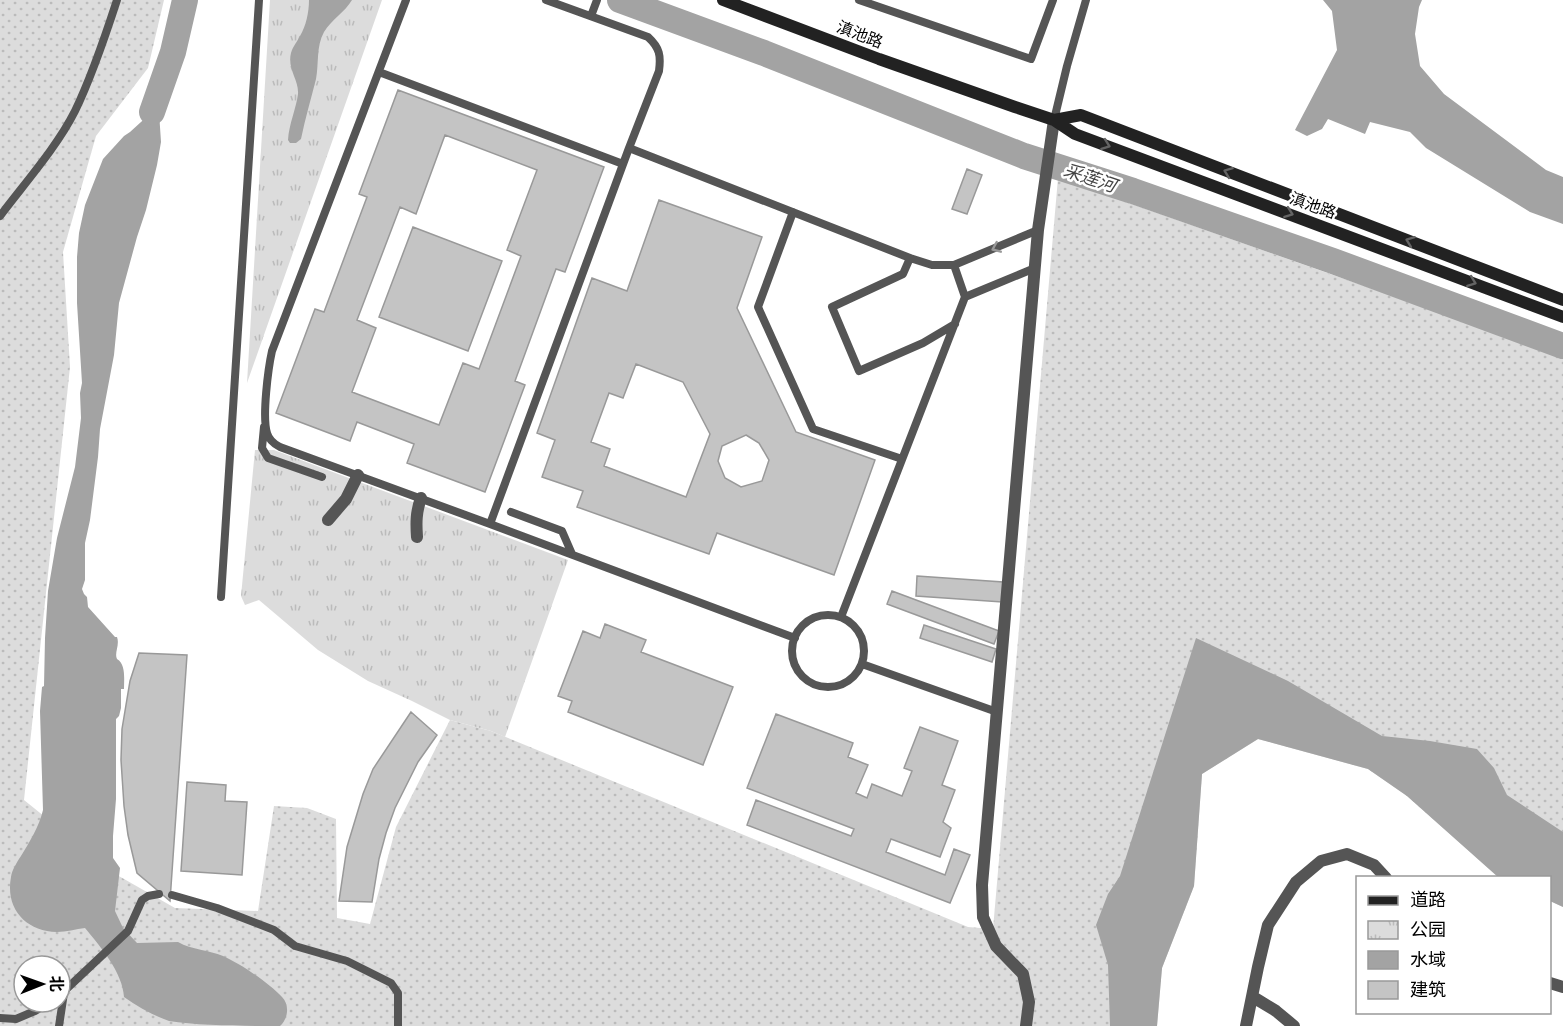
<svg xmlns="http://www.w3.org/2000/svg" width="1563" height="1026" font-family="'Archivo Narrow','Noto Sans SC',sans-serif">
<defs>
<pattern id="grass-dots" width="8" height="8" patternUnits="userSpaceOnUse" patternTransform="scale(1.5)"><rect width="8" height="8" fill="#dcdcdc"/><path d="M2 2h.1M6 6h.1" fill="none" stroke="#bbb" stroke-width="1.8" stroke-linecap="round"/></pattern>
<pattern id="park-tufts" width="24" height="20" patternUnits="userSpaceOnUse" patternTransform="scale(1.5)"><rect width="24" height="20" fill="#dcdcdc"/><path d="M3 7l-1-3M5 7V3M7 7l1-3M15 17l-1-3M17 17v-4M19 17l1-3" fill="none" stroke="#bbb"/></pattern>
</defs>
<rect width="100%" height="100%" fill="#fff"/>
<path fill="url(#grass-dots)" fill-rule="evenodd" d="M 0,0 L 164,0 L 148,68 L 96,136 L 63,252 L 70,367 L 24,800 L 117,875 L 175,908 L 258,911 L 274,806 L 307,808 L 336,819 L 337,918 L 370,924 L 396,827 L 450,720 L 491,731 L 968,927 L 993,929 L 1058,178 L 1563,356 L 1563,907 L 1550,901 L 1550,878 L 1498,877 L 1407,796 L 1368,769 L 1258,739 L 1202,774 L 1194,886 L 1162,968 L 1157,1026 L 0,1026 ZM 24,966 L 60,966 L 60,1002 L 24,1002 Z"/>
<path fill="url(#park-tufts)" d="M 270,0 L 382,0 L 247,383 Z
M 255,450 L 274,450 L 568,560 L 505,737 L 491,731 L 450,720 L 412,701 L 368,681 L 318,650 L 259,600 L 245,605 L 241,596 Z"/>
<path fill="#a3a3a3" d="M 309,0 L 352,0 C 345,12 331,20 324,32 C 316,46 319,64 316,79 C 311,99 305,119 301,139 L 296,143 L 290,143 L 288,140 C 289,124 296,109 298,94 C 299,80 287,69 291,53 C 293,46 297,42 300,36 C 306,26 309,12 309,0 Z
M 1323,0 L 1422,0 L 1419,7 L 1415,34 L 1420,66 L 1444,94 L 1546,170 L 1563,177 L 1563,224 L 1530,212 L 1426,148 L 1410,132 L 1370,122 L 1365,134 L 1328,119 L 1322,129 L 1307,136 L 1295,130 L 1337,50 L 1332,11 Z
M 152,112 L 159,112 L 161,142 L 157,165 L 146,210 L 137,237 L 119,303 L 114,355 L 100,429 L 98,457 L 90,520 L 85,543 L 85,580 L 82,589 L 84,594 L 87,597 L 88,607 L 115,637 L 117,637 C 120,645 114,653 117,659 C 126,664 124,679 124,689 L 121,689 L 121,708 L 119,716 L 116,719 L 116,799 L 113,836 L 113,858 L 120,868 L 115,911 L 123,928 L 137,943 L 178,942 C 192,950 209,950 223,956 C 241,964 269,983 282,997 C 290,1005 288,1019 280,1026 C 248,1026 199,1026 169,1021 C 152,1015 138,1007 124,997 C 123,973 100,946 85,928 C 76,929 66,932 57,932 C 26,931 5,909 11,877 C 12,870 17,862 21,856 C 30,841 39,827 43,810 L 40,711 L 42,687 L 44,686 L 45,638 L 48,591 L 57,538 L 75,467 L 81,418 L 80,393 L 82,383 L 77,303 L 77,257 L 79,233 L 85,205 L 103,159 L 124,136 L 130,132 Z
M 1196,638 L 1288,681 L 1382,736 L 1430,741 L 1477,749 L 1494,768 L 1507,795 L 1563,832 L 1563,907 L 1550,901 L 1550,878 L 1498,877 L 1407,796 L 1368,769 L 1258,739 L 1202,774 L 1194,886 L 1162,968 L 1157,1026 L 1110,1026 L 1108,965 L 1096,925 L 1108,894 L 1120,876 Z"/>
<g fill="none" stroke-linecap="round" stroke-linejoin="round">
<path stroke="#a3a3a3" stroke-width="26" d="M 620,0 L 764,53 L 1024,156 L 1133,191 L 1333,261 L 1563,346
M 152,112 L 173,52 L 185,0"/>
</g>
<path fill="#c4c4c4" stroke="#999" stroke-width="1.5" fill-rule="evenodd" d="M 398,90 L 604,167 L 565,272 L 556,269 L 515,381 L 525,385 L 485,492 L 407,463 L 414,444 L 357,422 L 350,441 L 276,413 L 315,309 L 324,312 L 367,197 L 359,194 ZM 445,135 L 537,170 L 507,250 L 521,256 L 479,369 L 463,363 L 439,425 L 352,392 L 376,328 L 357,320 L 400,207 L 416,214 Z
M 967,169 L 982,175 L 967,214 L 952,209 Z
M 659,200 L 762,237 L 737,308 L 796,432 L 875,460 L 834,575 L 717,533 L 709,554 L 577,507 L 583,491 L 542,477 L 555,440 L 537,433 L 592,278 L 627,291 ZM 636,364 L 683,382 L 710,434 L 686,497 L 604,466 L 610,449 L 591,442 L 609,393 L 623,398 Z
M 413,227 L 502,261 L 468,351 L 379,317 Z
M 746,435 L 759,443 L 769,460 L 762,481 L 741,487 L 725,478 L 718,461 L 722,446 Z
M 917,576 L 1003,582 L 1002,602 L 916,596 Z
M 892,591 L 999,631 L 994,644 L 887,604 Z
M 605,624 L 646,640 L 641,652 L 733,687 L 703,765 L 568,712 L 572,701 L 558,696 L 583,631 L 600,638 Z
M 924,625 L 996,649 L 992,662 L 920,638 Z
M 139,653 L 187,655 L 170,901 L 137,873 L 128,835 L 124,806 L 121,760 L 122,729 L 130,681 Z
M 411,712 L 437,735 L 418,762 L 395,808 L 386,833 L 379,859 L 372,902 L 339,901 L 347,847 L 363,794 L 373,769 Z
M 776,714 L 853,743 L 848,757 L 868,765 L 856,793 L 867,798 L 872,784 L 902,796 L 912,771 L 904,768 L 920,727 L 958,741 L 942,785 L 955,790 L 943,822 L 951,828 L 940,857 L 891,839 L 886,852 L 945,875 L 954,849 L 970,855 L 950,903 L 747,825 L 756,800 L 851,836 L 854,829 L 747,788 Z
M 187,782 L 226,785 L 225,801 L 247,802 L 242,875 L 181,871 Z"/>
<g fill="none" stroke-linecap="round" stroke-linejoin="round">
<path stroke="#555" stroke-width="8" d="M 406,0 L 272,351 C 268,369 262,417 267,433 C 269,440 274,444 280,447 L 490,524
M 546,0 L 648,37 C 660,48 661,56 659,71 L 629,148
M 859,0 L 1031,59 L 1053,0
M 591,16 L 597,0
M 379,72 L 623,164
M 1054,120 L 1067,66 L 1086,0
M 793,212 L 758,307 L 813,429 L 902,459
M 0,216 C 24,184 57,147 75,111 C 92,76 105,37 117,0
M 910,258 L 903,274 L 832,307 L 859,371 L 923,343 L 955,324
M 954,265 L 1038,230
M 965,297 L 1035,268
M 264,427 L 262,448 L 268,458 L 322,477
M 511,512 L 562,531 L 572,554
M 221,597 L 259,0
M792 651a36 36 0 1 1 72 0a36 36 0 1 1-72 0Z
M 795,638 L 490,524 L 629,148 L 910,258 L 932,265 L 954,265 L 965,297 L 841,617
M 862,664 L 997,712
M 172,895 L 217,908 L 274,930 L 295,946 L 347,961 L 391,983 L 398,993 L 398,1026
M 60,995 L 128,931 L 142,900 L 148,896 L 159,894
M 0,1018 L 16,1019 L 35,1011 L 50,1002
M 59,1026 L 64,993"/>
<path stroke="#555" stroke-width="12" d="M 328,520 L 346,499 L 358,475
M 417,537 C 416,523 416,512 421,498
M 1550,983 L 1563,987
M 1253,997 L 1276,1011 L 1294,1026
M 1026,1026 L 1029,1002 L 1023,974 L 996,946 L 983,917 L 982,885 L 1038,230 L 1054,120
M 1246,1026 L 1258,967 L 1268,925 L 1296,882 L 1321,861 L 1347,854 L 1374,865 L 1386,878"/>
<path stroke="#222" stroke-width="12" d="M 723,0 L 879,59 L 1015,107 L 1054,120 L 1075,134 L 1563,317
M 1054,120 L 1081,115 L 1563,300"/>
</g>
<defs><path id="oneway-chevron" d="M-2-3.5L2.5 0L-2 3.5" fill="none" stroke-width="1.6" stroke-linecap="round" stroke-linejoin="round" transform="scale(1.5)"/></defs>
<g stroke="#646464">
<use href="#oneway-chevron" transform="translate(1106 145) rotate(20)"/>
<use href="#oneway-chevron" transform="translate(1228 172) rotate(-159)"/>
<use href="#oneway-chevron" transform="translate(1289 213) rotate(20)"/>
<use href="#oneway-chevron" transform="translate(1410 241) rotate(-159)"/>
<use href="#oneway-chevron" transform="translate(1472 282) rotate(21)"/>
</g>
<use stroke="#999" href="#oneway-chevron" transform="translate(996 248) rotate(157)"/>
<g text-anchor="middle" stroke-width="5" stroke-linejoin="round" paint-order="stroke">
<g font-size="16" fill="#000" stroke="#fff">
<text transform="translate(860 34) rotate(21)" y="6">滇池路</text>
<text transform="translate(1313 205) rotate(20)" y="6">滇池路</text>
</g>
<g font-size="18" font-style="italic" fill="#444" stroke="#fff">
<text transform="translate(1090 178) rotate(19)" y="6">采莲河</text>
</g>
</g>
<rect x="1356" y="876" width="195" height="138" fill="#ffffff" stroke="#999999" stroke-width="1.5"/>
<rect x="1368" y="896" width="30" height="9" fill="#222222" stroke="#999999" stroke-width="1.5"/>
<text x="1410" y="906" font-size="18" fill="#000000">道路</text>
<rect x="1368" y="921" width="30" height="18" fill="url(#park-tufts)" stroke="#999999" stroke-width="1.5"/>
<text x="1410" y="936" font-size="18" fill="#000000">公园</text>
<rect x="1368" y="951" width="30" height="18" fill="#a3a3a3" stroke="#999999" stroke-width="1.5"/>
<text x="1410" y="966" font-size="18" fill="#000000">水域</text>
<rect x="1368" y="981" width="30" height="18" fill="#c4c4c4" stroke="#999999" stroke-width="1.5"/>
<text x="1410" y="996" font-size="18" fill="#000000">建筑</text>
<g transform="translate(42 984) rotate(89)"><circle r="28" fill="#ffffff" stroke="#999999" stroke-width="1.5"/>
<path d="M0-4.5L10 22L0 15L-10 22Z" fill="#000000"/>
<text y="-9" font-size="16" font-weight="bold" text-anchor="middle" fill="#000000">北</text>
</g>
</svg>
